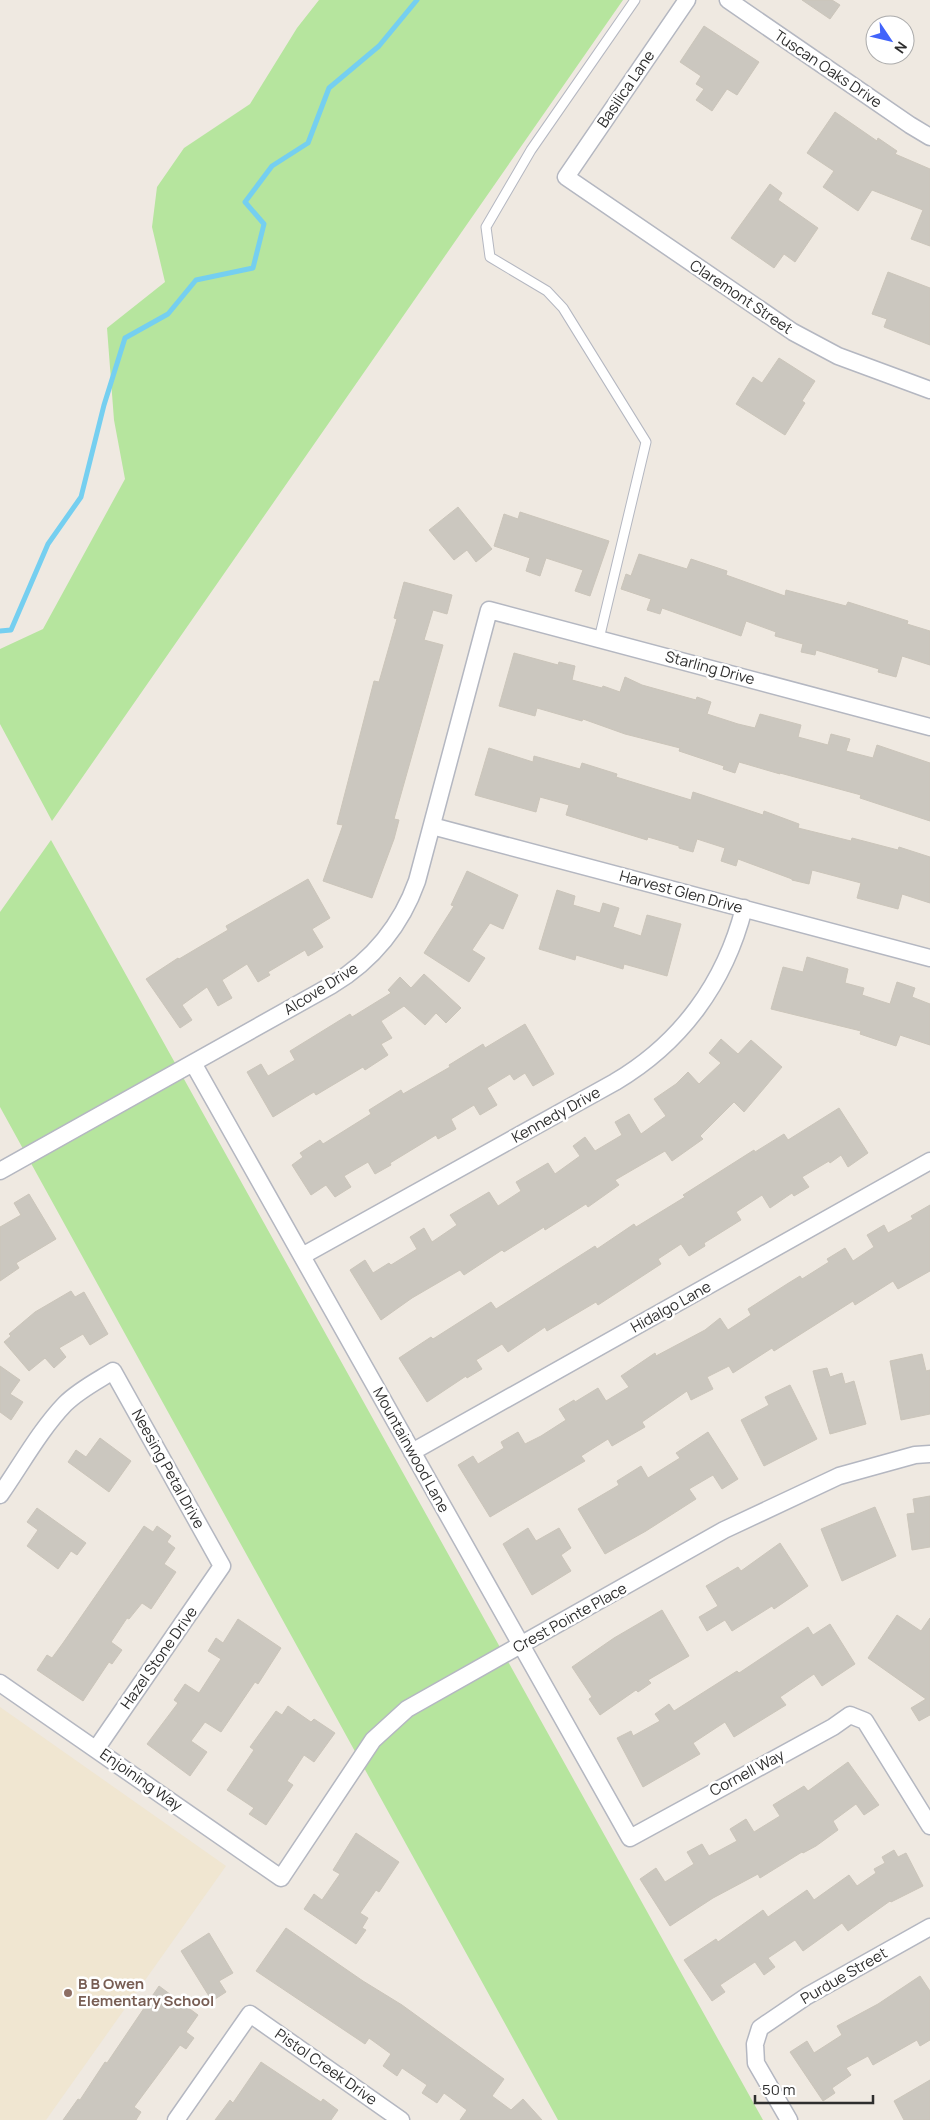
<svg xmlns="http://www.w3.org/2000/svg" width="930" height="2120" font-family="Manrope,sans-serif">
<rect width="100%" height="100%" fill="#efe9e1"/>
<path fill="#f0e6d1" d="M 0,1707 L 226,1866 L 46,2120 L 0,2120 Z"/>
<path fill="#b6e59e" d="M 319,0 L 623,0 L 52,821 L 0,724 L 0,649 L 43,629 L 125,479 L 114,420 L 107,328 L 165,282 L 152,227 L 157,187 L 184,148 L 250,104 L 297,28 Z
M 51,840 L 763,2120 L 558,2120 L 0,1107 L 0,912 Z"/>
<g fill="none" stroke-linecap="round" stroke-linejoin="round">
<path stroke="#75cff0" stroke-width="5" d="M 0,631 L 11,630 L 48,544 L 81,497 L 104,405 L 125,338 L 168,314 L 196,280 L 253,268 L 264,224 L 245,202 L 272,166 L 308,143 L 329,88 L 379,46 L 417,0"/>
</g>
<path fill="#cbc7bf" stroke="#cbc5ba" d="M 802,0 L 832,0 L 840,5 L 830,19 Z
M 704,26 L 759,62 L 737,95 L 727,89 L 712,111 L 696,100 L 704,89 L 696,84 L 701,76 L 680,62 Z
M 835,112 L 877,141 L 878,138 L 897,151 L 895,154 L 930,169 L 930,246 L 911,239 L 923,210 L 872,190 L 858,211 L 823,187 L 834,171 L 807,153 Z
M 770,184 L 782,193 L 778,200 L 818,228 L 795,262 L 784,254 L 774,268 L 731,238 Z
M 888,272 L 930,288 L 930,345 L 884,327 L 887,319 L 872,314 Z
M 779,358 L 815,381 L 802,401 L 805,403 L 785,435 L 736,404 L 753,377 L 762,383 Z
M 458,507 L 492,549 L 476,562 L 467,550 L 454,560 L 429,530 Z
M 520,512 L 609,541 L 590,596 L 575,591 L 583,570 L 546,558 L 540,576 L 526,571 L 530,558 L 494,546 L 504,514 L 518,519 Z
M 639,554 L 687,569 L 691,559 L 727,571 L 726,575 L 785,596 L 786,590 L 846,606 L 848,602 L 908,621 L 907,624 L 930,631 L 930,665 L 902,656 L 896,677 L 878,672 L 879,669 L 816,650 L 815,655 L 801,652 L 803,644 L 775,636 L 776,632 L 746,621 L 741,636 L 662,608 L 660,614 L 647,610 L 651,599 L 621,589 L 626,574 L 631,576 Z
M 404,582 L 452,595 L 447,614 L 433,610 L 424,640 L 443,645 L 394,819 L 399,820 L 394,839 L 372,898 L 323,881 L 343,825 L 337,824 L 374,681 L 379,682 L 397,619 L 394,618 Z
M 514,653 L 558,665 L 559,662 L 575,666 L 572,680 L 602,688 L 603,686 L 620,692 L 625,677 L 642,685 L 696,700 L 697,697 L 711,702 L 707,714 L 738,724 L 755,728 L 760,714 L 801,725 L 798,737 L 828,745 L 831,734 L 850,739 L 846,751 L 873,758 L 877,745 L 930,763 L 930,821 L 860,798 L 861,795 L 780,773 L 780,774 L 739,762 L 735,773 L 723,769 L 724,766 L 679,751 L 680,748 L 625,734 L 583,719 L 582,721 L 537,708 L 535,716 L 499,706 Z
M 489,748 L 533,762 L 534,756 L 580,769 L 582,763 L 617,774 L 616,777 L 691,800 L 693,792 L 763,815 L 764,811 L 799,824 L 798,828 L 851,841 L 852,838 L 898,850 L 899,847 L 930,857 L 930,903 L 902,894 L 898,909 L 857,898 L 861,883 L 812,870 L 809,884 L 792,880 L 792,879 L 738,859 L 736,866 L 721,861 L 725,848 L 697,839 L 693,852 L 679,848 L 679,846 L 648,837 L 647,840 L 566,815 L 569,805 L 540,797 L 536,812 L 475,795 Z
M 467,871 L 518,895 L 503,929 L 490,923 L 472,950 L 485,958 L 469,982 L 424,953 L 454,906 L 451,905 Z
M 308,879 L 330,918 L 312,929 L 323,947 L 308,956 L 305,950 L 268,972 L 270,975 L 258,982 L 247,964 L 222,980 L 232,998 L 218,1006 L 207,987 L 182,1005 L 192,1020 L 180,1028 L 146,979 L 178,958 L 179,959 L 228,930 L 226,926 Z
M 557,890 L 575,896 L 573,905 L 600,913 L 603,903 L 619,908 L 613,927 L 641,936 L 647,915 L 681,924 L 667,976 L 624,964 L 623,969 L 576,955 L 575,960 L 539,949 Z
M 807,957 L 848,969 L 845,983 L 864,988 L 862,995 L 890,1004 L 897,982 L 915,988 L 912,997 L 930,1004 L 930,1045 L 900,1035 L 896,1046 L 860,1034 L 861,1031 L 771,1009 L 783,967 L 803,972 Z
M 424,974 L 461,1008 L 446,1023 L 436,1013 L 425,1025 L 404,1006 L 381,1021 L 392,1038 L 381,1044 L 388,1055 L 365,1070 L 363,1067 L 316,1095 L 314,1092 L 273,1117 L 247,1072 L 261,1064 L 268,1076 L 295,1060 L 290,1051 L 350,1014 L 352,1017 L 391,993 L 388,990 L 400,977 L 411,988 Z
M 525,1024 L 554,1074 L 533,1086 L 525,1073 L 514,1080 L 510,1074 L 487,1088 L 497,1105 L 480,1115 L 474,1105 L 451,1119 L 456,1129 L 438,1139 L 436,1135 L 390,1163 L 391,1165 L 375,1174 L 368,1162 L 344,1176 L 351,1187 L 335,1197 L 326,1185 L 311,1195 L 292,1165 L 303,1157 L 300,1153 L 320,1140 L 323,1144 L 371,1114 L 369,1110 L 401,1090 L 403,1094 L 450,1067 L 449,1065 L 483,1044 L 485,1048 Z
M 721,1039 L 738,1054 L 751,1040 L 782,1067 L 744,1112 L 734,1102 L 700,1136 L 703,1139 L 672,1161 L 665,1151 L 615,1180 L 619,1185 L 588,1207 L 586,1204 L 545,1230 L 544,1227 L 504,1252 L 502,1250 L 464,1275 L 460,1270 L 412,1298 L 381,1320 L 350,1270 L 365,1260 L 373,1273 L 389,1263 L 391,1265 L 417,1249 L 410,1237 L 424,1228 L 432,1242 L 457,1225 L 450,1215 L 489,1192 L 498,1206 L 521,1191 L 516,1182 L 548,1163 L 555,1174 L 580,1156 L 573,1146 L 585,1137 L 595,1151 L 622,1135 L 615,1122 L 629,1114 L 641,1134 L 666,1116 L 654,1099 L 676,1084 L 688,1072 L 699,1084 L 721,1063 L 709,1053 Z
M 839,1108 L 868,1153 L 848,1167 L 841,1155 L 830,1163 L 829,1161 L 802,1177 L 809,1187 L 794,1196 L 792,1193 L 770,1208 L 762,1195 L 736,1212 L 741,1220 L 704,1243 L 705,1246 L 689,1256 L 681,1244 L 658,1259 L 661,1264 L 598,1305 L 596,1302 L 547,1331 L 545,1327 L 508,1352 L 502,1344 L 476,1360 L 482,1369 L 467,1378 L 466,1376 L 427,1402 L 399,1358 L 431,1337 L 433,1339 L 491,1302 L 496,1309 L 595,1246 L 597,1249 L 634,1224 L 636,1227 L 685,1197 L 683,1195 L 754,1150 L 755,1152 L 784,1134 L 788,1140 Z
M 29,1194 L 56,1239 L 16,1263 L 19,1268 L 0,1281 L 0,1227 L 21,1215 L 14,1203 Z
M 930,1205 L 930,1271 L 898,1289 L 893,1281 L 855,1305 L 853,1301 L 774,1351 L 772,1348 L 733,1373 L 729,1366 L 707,1377 L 713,1389 L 691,1400 L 687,1391 L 642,1422 L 645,1427 L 612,1446 L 608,1439 L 581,1456 L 585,1461 L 490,1517 L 458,1465 L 473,1456 L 478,1464 L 504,1448 L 501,1442 L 518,1432 L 525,1444 L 541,1436 L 566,1420 L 559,1409 L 574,1400 L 575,1402 L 598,1388 L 606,1401 L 629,1387 L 621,1376 L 655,1353 L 656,1356 L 705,1330 L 720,1318 L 728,1330 L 751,1315 L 748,1309 L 787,1284 L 800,1276 L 802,1279 L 829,1262 L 827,1259 L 845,1248 L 853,1261 L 874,1247 L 867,1235 L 884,1225 L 888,1233 L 913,1219 L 911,1216 Z
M 71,1291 L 75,1297 L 84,1292 L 108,1334 L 90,1345 L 83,1334 L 59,1348 L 66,1357 L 54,1368 L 45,1358 L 29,1371 L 4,1342 L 11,1336 L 9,1334 L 35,1312 Z
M 922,1354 L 926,1371 L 930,1370 L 930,1414 L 901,1420 L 890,1361 Z
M 0,1366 L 20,1380 L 10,1394 L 23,1402 L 11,1420 L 0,1412 Z
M 827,1368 L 830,1377 L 842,1373 L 845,1384 L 854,1381 L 866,1424 L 830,1434 L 813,1371 Z
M 790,1385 L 817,1439 L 764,1466 L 741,1420 L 769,1405 L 765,1397 Z
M 708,1432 L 738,1479 L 722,1489 L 713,1475 L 689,1489 L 696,1499 L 646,1531 L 605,1554 L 578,1509 L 619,1485 L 617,1481 L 641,1466 L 648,1478 L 680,1458 L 676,1453 Z
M 100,1438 L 131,1461 L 109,1492 L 68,1462 L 76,1450 L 86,1457 Z
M 930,1496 L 930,1547 L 912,1550 L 907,1514 L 915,1513 L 913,1499 Z
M 875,1507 L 896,1556 L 842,1581 L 821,1529 Z
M 37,1508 L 86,1543 L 77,1555 L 71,1551 L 58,1569 L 27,1546 L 38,1530 L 27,1522 Z
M 144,1526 L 153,1532 L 157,1526 L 171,1536 L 167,1542 L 175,1548 L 164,1564 L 176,1572 L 151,1609 L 142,1603 L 129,1619 L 127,1618 L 111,1642 L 122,1650 L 112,1664 L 109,1662 L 83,1701 L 37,1670 L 47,1655 L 52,1658 L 63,1643 Z
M 528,1528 L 536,1541 L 559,1528 L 571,1548 L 561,1555 L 571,1571 L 532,1595 L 503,1544 Z
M 780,1543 L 808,1586 L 774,1609 L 772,1606 L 732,1631 L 725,1620 L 707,1631 L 699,1617 L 718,1606 L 706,1586 L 738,1567 L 741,1571 Z
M 662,1610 L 689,1656 L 648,1680 L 651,1683 L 638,1692 L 636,1690 L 600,1715 L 589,1699 L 592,1697 L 572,1667 L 614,1638 Z
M 897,1615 L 921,1631 L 930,1618 L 930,1715 L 919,1721 L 911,1708 L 926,1699 L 868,1658 Z
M 238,1619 L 281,1648 L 258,1684 L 255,1682 L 221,1732 L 205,1722 L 191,1741 L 207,1752 L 190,1776 L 147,1744 L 178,1703 L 174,1700 L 185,1684 L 199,1693 L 221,1659 L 208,1651 L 216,1638 L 223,1643 Z
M 830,1624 L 855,1664 L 822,1686 L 814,1674 L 780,1697 L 786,1705 L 734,1737 L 725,1722 L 693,1743 L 700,1754 L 643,1787 L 617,1738 L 631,1731 L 633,1736 L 660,1721 L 655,1714 L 669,1704 L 674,1711 L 737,1671 L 739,1673 L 808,1627 L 813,1635 Z
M 288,1706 L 311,1722 L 314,1719 L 335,1733 L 314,1762 L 304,1755 L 287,1781 L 293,1785 L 266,1825 L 249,1814 L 254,1808 L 227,1790 L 254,1750 L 250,1747 L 276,1711 L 282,1715 Z
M 848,1762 L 879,1805 L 864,1815 L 856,1804 L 833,1821 L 838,1830 L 816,1846 L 803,1853 L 802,1852 L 760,1878 L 758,1874 L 713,1898 L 670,1926 L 640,1879 L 656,1868 L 665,1882 L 694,1864 L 687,1852 L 702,1844 L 709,1856 L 737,1841 L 730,1829 L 746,1819 L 754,1832 L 780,1816 L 773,1805 L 804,1786 L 808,1791 Z
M 356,1833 L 399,1862 L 379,1892 L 376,1890 L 360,1913 L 368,1918 L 362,1928 L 366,1930 L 356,1944 L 304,1909 L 314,1894 L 322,1900 L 340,1874 L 333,1870 Z
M 894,1850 L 898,1857 L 906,1853 L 923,1886 L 891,1902 L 890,1901 L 848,1931 L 842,1923 L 803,1951 L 795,1940 L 768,1958 L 775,1967 L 764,1975 L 755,1962 L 720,1985 L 725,1992 L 712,2001 L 684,1960 L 716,1939 L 718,1942 L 763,1910 L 768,1917 L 807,1890 L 814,1900 L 849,1875 L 857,1886 L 876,1873 L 874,1869 L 885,1863 L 882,1857 Z
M 286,1928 L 363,1981 L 402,2005 L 504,2079 L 492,2096 L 511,2110 L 523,2099 L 542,2120 L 460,2120 L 467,2110 L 444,2093 L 437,2103 L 422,2093 L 427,2085 L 402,2068 L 397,2076 L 383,2066 L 391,2054 L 369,2038 L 365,2044 L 256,1971 Z
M 209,1933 L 233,1973 L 219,1981 L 226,1992 L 212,2001 L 181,1951 Z
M 920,1976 L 930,1991 L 930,2040 L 920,2046 L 917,2040 L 873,2065 L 868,2056 L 846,2068 L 851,2075 L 832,2088 L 835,2093 L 823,2101 L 790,2052 L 807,2041 L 814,2053 L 842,2035 L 837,2026 L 878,2004 Z
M 159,1986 L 198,2015 L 186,2032 L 194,2038 L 186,2049 L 180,2045 L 134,2107 L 141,2112 L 136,2120 L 63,2120 L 78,2099 L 80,2100 L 105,2062 L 107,2063 Z
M 261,2062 L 321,2102 L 323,2099 L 338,2110 L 331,2120 L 215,2120 L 230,2100 L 233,2103 Z
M 930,2080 L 930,2120 L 904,2120 L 894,2101 Z"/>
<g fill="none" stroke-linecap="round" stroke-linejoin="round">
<g stroke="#b4b7c1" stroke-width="11">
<path id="service" d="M 599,639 L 646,442 L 563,308 L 547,291 L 490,257 L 486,227 L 531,150 L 635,0"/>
</g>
<g stroke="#b4b7c1" stroke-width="19">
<path id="minor" d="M 687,0 L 566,177 L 793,332 L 838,356 L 930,390
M 728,0 L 910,125 L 930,137
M 432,826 L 930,958
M 193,1063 L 630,1838 L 833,1727 L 850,1715 L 865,1721 L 930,1826
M 0,1171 L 332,985 C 373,960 401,926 417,881 L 489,610 L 930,727
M 302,1256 L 615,1082 C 681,1043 725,983 744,908
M 412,1452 L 930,1161
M 0,1495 C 21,1465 40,1430 65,1404 C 79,1390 97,1381 113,1371 L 222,1566 L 96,1749
M 0,1683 L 281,1878 L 373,1740 L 407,1709 L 724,1530 L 839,1476 L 915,1455 L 930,1454
M 176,2120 L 250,2014 L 401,2120
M 789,2120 L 756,2063 L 755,2044 L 760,2028 L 807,1996 L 930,1927"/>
</g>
<use href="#service" stroke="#fff" stroke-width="9"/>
<use href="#minor" stroke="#fff" stroke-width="16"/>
</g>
<circle fill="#8d6e63" stroke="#fff" stroke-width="2" cx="68" cy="1993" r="5"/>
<g text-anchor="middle" stroke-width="5" stroke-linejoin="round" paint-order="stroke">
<g font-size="15" fill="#2e2e2e" stroke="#fff">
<text transform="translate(828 69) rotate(34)" y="5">Tuscan Oaks Drive</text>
<text transform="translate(626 89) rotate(-56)" y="5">Basilica Lane</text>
<text transform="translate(741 297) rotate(34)" y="5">Claremont Street</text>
<text transform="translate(710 668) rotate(15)" y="5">Starling Drive</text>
<text transform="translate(681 892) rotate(15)" y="5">Harvest Glen Drive</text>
<text transform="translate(321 989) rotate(-32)" y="5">Alcove Drive</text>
<text transform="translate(556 1115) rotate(-29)" y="5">Kennedy Drive</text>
<text transform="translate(671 1307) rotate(-29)" y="5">Hidalgo Lane</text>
<text transform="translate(411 1450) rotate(61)" y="5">Mountainwood Lane</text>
<text transform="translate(168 1469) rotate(61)" y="5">Neesing Petal Drive</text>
<text transform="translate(570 1618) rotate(-29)" y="5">Crest Pointe Place</text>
<text transform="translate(159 1658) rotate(-55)" y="5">Hazel Stone Drive</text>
<text transform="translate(747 1773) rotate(-28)" y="5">Cornell Way</text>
<text transform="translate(141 1780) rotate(35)" y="5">Enjoining Way</text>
<text transform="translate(844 1976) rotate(-30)" y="5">Purdue Street</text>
<text transform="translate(326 2067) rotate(35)" y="5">Pistol Creek Drive</text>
</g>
<g font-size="15" font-weight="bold" fill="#785e54" stroke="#fff" text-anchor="start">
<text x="78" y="1989">B B Owen<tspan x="78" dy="17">Elementary School</tspan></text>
</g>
</g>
<g transform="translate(890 40) rotate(125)"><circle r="24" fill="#ffffff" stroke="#ababab"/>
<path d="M0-4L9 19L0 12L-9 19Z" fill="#4264fb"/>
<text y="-8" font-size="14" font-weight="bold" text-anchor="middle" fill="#2e2e2e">N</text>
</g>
<path d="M755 2095v8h118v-8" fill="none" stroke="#2e2e2e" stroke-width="2.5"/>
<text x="762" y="2095" font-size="15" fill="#2e2e2e" stroke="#ffffff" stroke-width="4" paint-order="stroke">50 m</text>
</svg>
